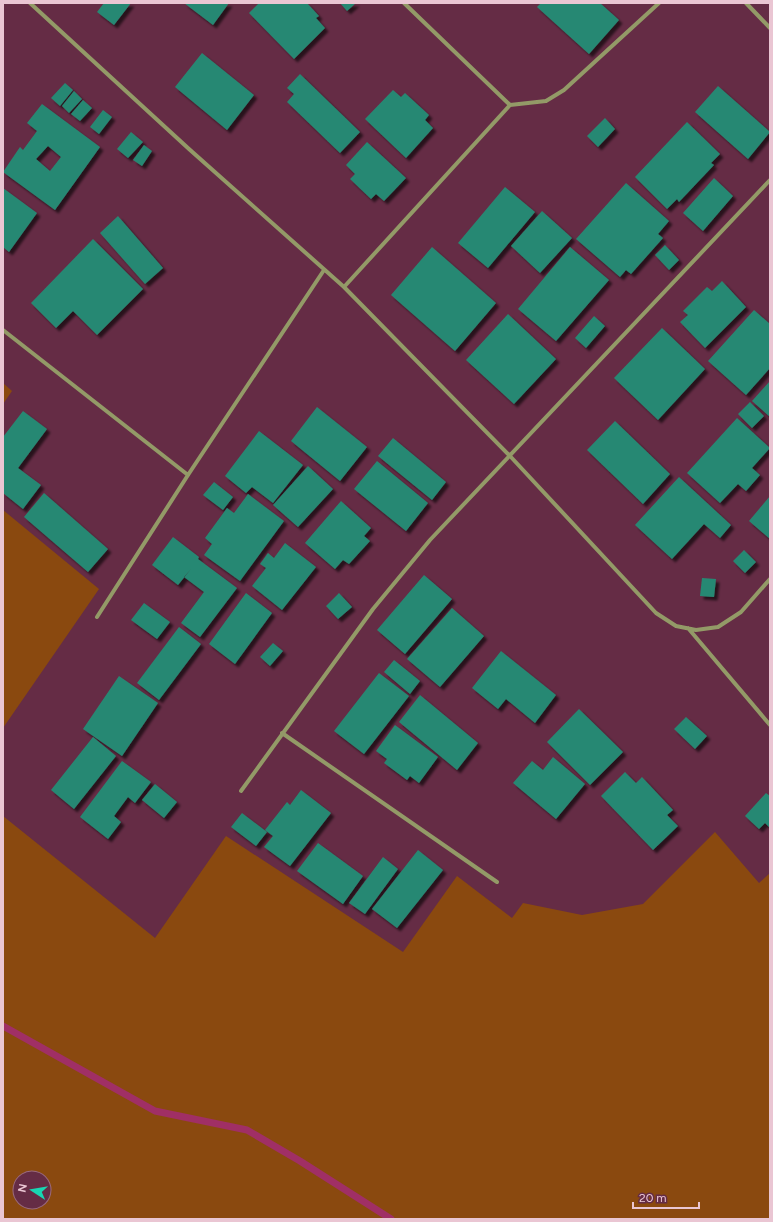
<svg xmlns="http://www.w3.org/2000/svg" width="773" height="1222" font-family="Figtree,sans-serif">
<defs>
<filter id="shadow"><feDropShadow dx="3.5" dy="3.5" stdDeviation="1" flood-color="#0009"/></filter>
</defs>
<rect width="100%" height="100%" fill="#652c45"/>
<path fill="#8a490f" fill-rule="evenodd" d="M 3,383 L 12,391 L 3,404 Z
M 3,510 L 99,589 L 3,728 Z
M 3,816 L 155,938 L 226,836 L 403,952 L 457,876 L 512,918 L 523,903 L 582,915 L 643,904 L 715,832 L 759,883 L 770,873 L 770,1219 L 3,1219 ZM 20,1178 L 44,1178 L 44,1202 L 20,1202 Z"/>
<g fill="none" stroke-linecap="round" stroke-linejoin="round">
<path stroke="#a02f65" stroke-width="7" d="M 3,1026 L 155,1111 L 247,1130 L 300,1161 L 391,1219"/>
</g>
<path fill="#288873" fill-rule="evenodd" filter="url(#shadow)" d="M 104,3 L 131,3 L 114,25 L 97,12 Z
M 184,3 L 229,3 L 213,25 Z
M 259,3 L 307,3 L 319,16 L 316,18 L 325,28 L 294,59 L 249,13 Z
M 340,3 L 356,3 L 347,11 Z
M 541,3 L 600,3 L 619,20 L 589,54 L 537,7 Z
M 202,53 L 254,95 L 227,130 L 175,87 Z
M 300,74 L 360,132 L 340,153 L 287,102 L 294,94 L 287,88 Z
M 65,83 L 73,90 L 60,106 L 51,98 Z
M 718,86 L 770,132 L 748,159 L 695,112 Z
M 393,90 L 401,97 L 405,93 L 429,115 L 425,120 L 433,128 L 406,158 L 365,119 Z
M 74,91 L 82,99 L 69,113 L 62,106 Z
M 83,100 L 92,108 L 80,121 L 71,114 Z
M 42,104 L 100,147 L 55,210 L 3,172 L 20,147 L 23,150 L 37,131 L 27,123 ZM 48,146 L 61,157 L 50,171 L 36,159 Z
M 103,110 L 112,117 L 99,134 L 90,127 Z
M 605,118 L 615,129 L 598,147 L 587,136 Z
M 687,122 L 720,154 L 711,163 L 714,165 L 679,202 L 677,199 L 667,209 L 635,177 Z
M 131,132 L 143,142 L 128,158 L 117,149 Z
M 367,142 L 406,178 L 384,201 L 376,194 L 371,199 L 350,179 L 355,174 L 346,165 Z
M 144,145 L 152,151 L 142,166 L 133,160 Z
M 714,178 L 733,196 L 703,231 L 683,213 Z
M 626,183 L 669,221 L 658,234 L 663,238 L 631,274 L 626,270 L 620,277 L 576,239 Z
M 505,187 L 535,212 L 488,268 L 458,243 Z
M 3,188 L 37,213 L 9,252 L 3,247 Z
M 542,211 L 572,238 L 540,273 L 511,246 Z
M 118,216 L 163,268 L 145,284 L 100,233 Z
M 93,239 L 143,289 L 97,335 L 73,311 L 56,328 L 31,303 Z
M 665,245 L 679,260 L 669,270 L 655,255 Z
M 432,247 L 496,303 L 455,351 L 391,295 Z
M 570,247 L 609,280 L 556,341 L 518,309 Z
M 722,281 L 746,307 L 705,348 L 680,322 L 688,315 L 683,311 L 707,287 L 712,291 Z
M 754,310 L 770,324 L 770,368 L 746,395 L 708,361 Z
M 508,314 L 556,359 L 514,404 L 466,360 Z
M 594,316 L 605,326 L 586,348 L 575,338 Z
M 662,328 L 705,369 L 658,420 L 614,378 Z
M 770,381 L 770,417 L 752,401 Z
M 750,402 L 764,416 L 752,428 L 738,414 Z
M 317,407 L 367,447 L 340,481 L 291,441 Z
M 23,411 L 47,429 L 18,468 L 41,485 L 23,509 L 3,493 L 3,437 Z
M 737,418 L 770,448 L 752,468 L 760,475 L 746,491 L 738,484 L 720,503 L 687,473 Z
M 615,421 L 670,474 L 643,504 L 587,450 Z
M 259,431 L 303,465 L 273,503 L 252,487 L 246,493 L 225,476 Z
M 393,438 L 446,482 L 432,500 L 378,456 Z
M 377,461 L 428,503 L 406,531 L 354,489 Z
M 308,466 L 333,489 L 298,527 L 273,505 Z
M 679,477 L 731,525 L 720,538 L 704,524 L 672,559 L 635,525 Z
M 214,482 L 233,497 L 223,510 L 203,495 Z
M 44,493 L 108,549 L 88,572 L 24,517 Z
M 248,494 L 284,521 L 240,581 L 204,555 L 212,544 L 205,538 L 227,508 L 234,513 Z
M 770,496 L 770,539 L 749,521 Z
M 341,501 L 371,528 L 364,536 L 370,541 L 349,564 L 343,560 L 335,569 L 305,543 Z
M 173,537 L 199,557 L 198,559 L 237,588 L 200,637 L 181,623 L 204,592 L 184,577 L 191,569 L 178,585 L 152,565 Z
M 285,543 L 316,567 L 282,610 L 252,586 L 266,568 L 260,564 L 268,553 L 274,558 Z
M 744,550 L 756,562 L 745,573 L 733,561 Z
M 424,575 L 452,599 L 405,654 L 377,630 Z
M 702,578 L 716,579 L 714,597 L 700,596 Z
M 246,593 L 272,613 L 235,664 L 209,644 Z
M 339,593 L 352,607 L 338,619 L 326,606 Z
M 144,603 L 170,622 L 157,639 L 131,620 Z
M 452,608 L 484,636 L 440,687 L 407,659 Z
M 179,627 L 201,644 L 159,700 L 137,683 Z
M 273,643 L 283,651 L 270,666 L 260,657 Z
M 501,651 L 556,695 L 535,723 L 506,699 L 498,709 L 472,688 Z
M 394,660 L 420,681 L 410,694 L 384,672 Z
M 379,673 L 409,696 L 364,754 L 334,731 Z
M 119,676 L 158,703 L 122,756 L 83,729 Z
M 420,695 L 478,743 L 457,770 L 399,722 Z
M 579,709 L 623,752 L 590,785 L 547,742 Z
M 686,717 L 707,736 L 695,749 L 674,729 Z
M 395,725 L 438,757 L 419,783 L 410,776 L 407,780 L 384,763 L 387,759 L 376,751 Z
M 93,737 L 116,756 L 74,809 L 51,790 Z
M 553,757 L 585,784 L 556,819 L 513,783 L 532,761 L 543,770 Z
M 122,761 L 151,782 L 135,803 L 128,797 L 114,816 L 121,822 L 108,839 L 80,817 Z
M 625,772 L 636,783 L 642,777 L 673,810 L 667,815 L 678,826 L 653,850 L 601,796 Z
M 155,784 L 177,802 L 164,818 L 142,800 Z
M 301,790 L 331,813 L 290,866 L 264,847 L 273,836 L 265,830 L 287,802 L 290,805 Z
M 766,793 L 770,796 L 770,828 L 765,823 L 759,829 L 745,816 Z
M 242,813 L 267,832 L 256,846 L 231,827 Z
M 318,843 L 363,876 L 343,904 L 297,871 Z
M 418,850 L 443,870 L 397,928 L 372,909 Z
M 383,857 L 398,869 L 365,914 L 349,903 Z"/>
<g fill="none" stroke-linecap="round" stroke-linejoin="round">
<path stroke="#939a67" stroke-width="4" d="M 30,3 L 189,149 L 344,287 L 510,456 L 656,613 L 676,626 L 696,630 L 718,627 L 741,612 L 770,579
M 746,3 L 770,28
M 510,105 L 546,101 L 564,90 L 659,3
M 344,287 L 510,105 L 404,3
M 3,330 L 188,475
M 97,617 L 188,475 L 324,270
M 688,628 L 770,725
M 282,733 L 497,882
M 241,791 L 373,609 L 430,540 L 770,180"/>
</g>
<rect width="773" height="1222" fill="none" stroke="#eac6d3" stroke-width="8"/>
<g transform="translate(32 1190) rotate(282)"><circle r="19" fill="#652c45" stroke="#9a6a7e"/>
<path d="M0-3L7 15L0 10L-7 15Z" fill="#19d5b2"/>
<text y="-6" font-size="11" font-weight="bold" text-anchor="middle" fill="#eac6d3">N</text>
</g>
<path d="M633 1202v6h66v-6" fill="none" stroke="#eac6d3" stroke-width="2"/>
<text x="639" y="1202" font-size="12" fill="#eac6d3" stroke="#652c45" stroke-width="3" paint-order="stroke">20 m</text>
</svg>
